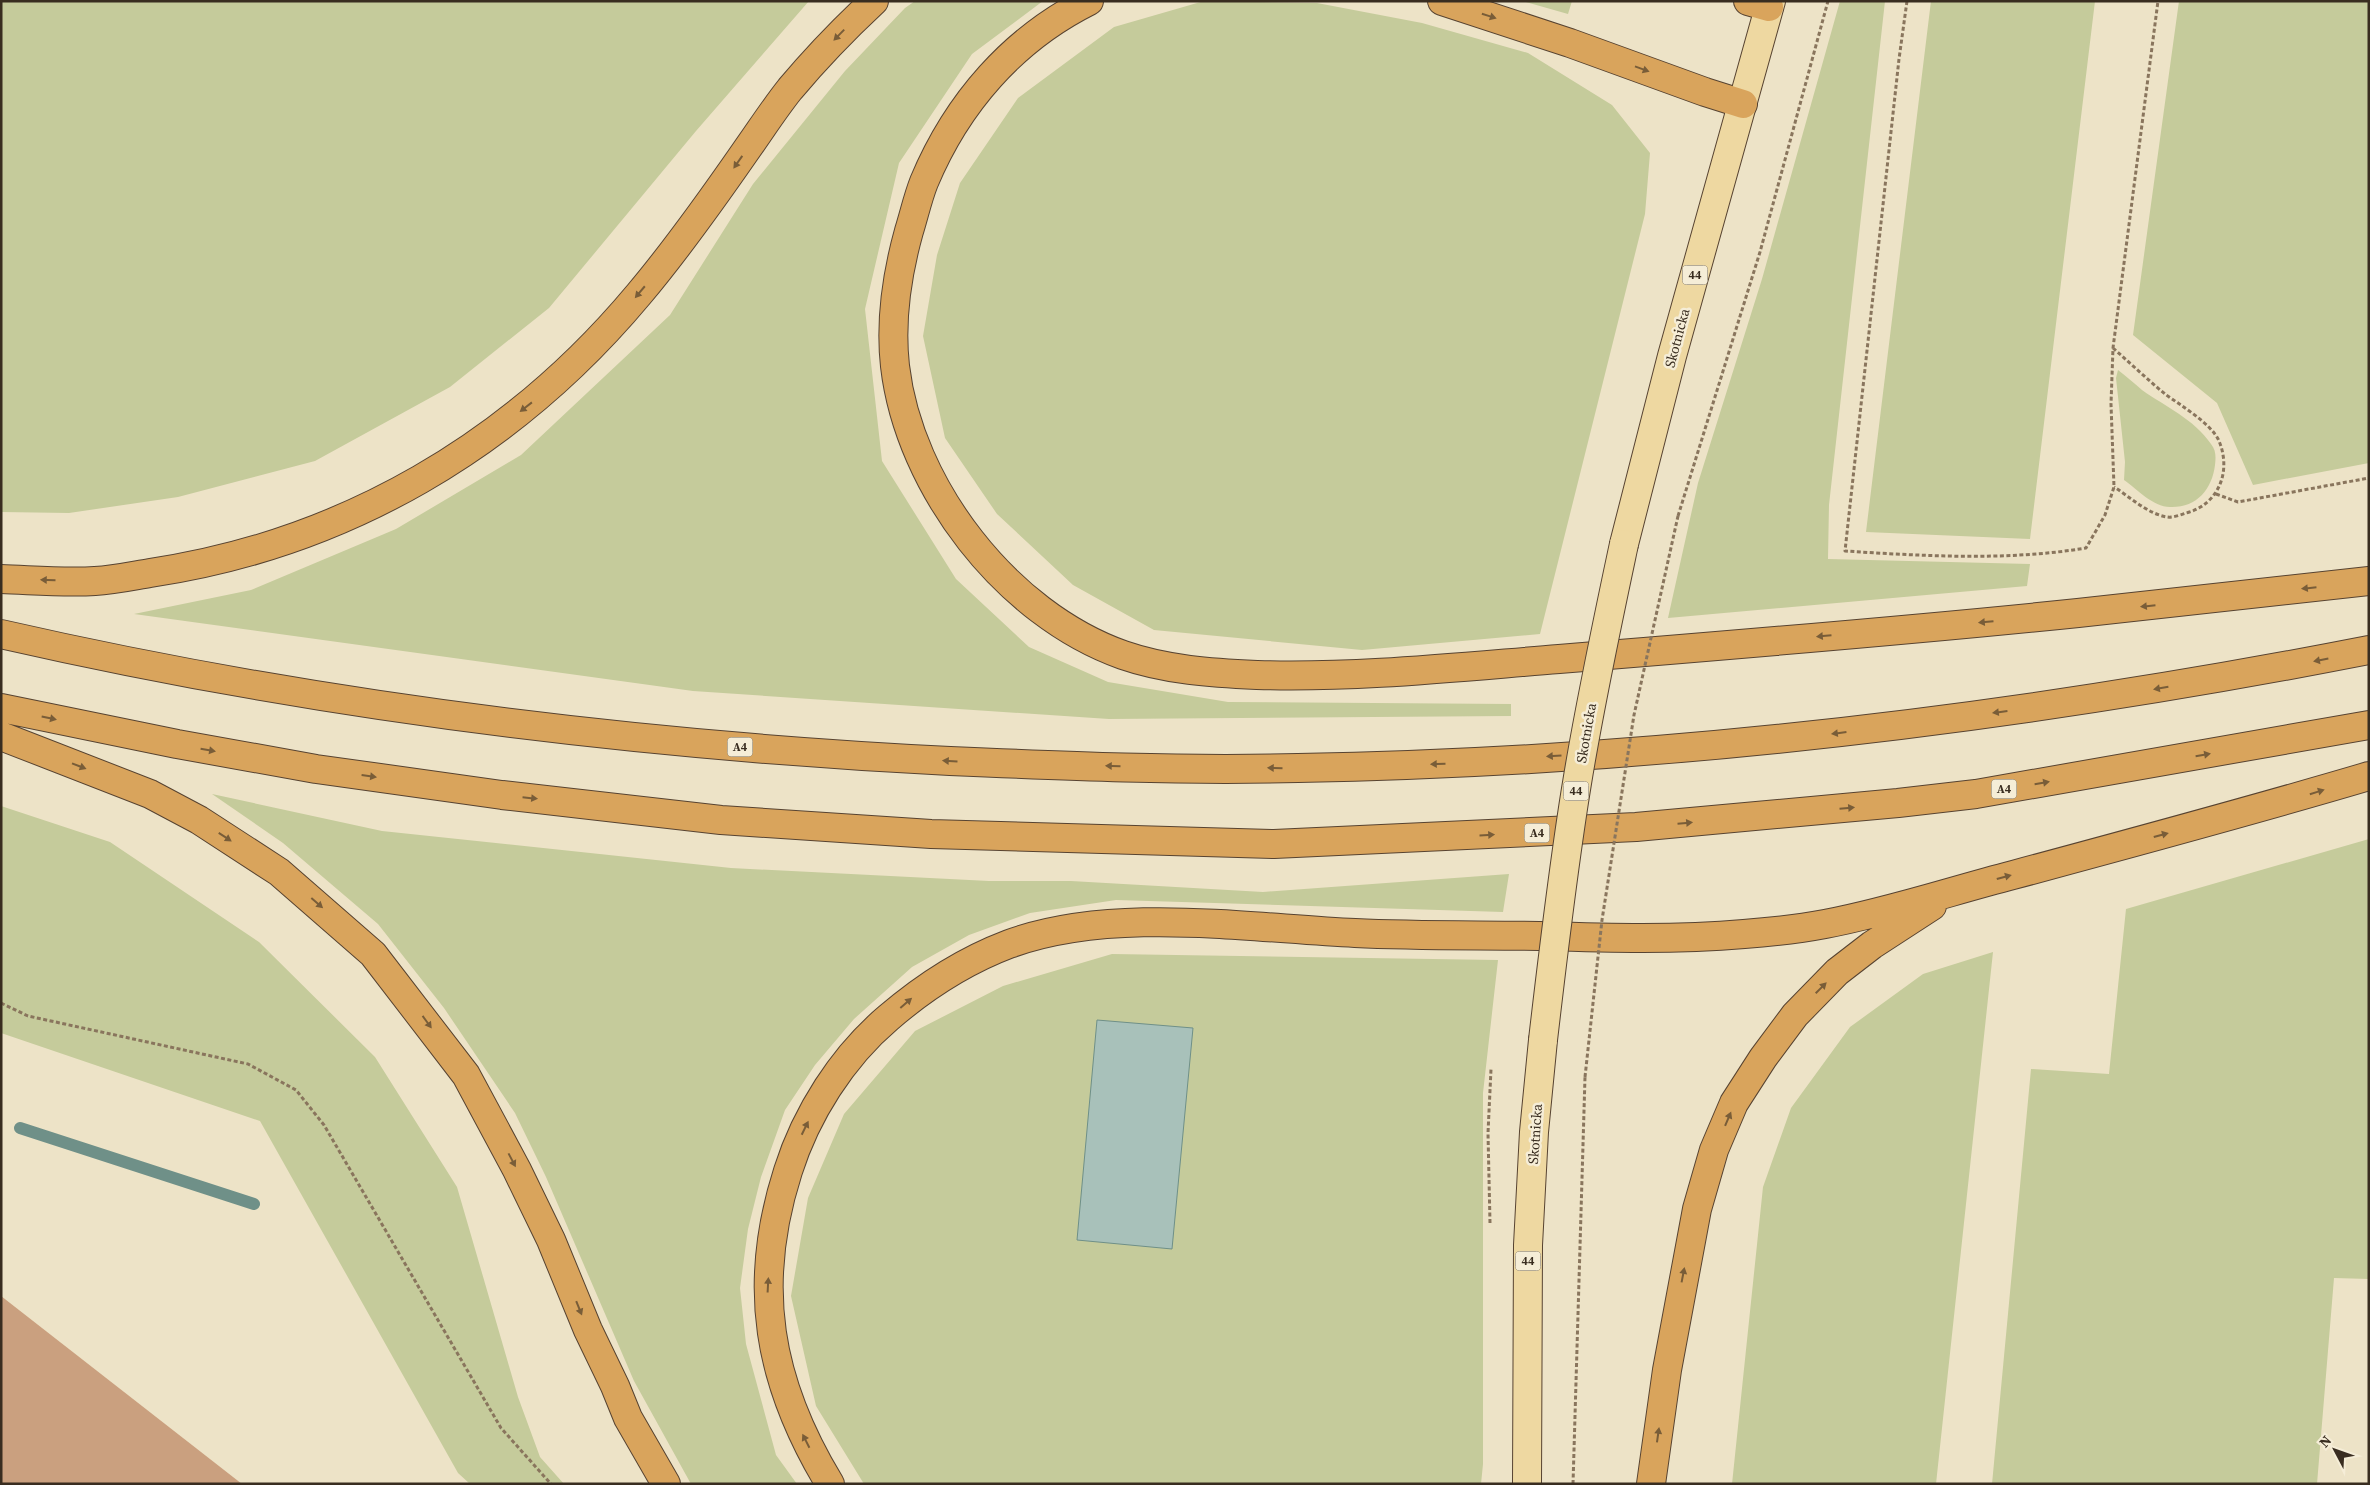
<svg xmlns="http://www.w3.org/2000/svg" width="2370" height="1485" font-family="'Source Serif 4',serif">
<rect width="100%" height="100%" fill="#ede3c7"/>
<path fill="#c5cb9b" d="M 1,1 L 809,1 L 696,131 L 549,308 L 450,387 L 315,461 L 178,497 L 69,513 L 1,512 Z
M 915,1 L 1043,1 L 972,54 L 899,163 L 865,309 L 882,461 L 956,579 L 1029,647 L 1108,682 L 1228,702 L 1511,704 L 1511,716 L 1109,719 L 693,691 L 134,614 L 251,590 L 396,529 L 521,455 L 670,315 L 753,184 L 845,71 L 905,8 Z
M 1204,1 L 1317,3 L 1422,23 L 1528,53 L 1612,105 L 1650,153 L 1645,214 L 1540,634 L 1362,650 L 1154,630 L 1073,585 L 997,514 L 945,438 L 923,336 L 937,255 L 960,183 L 1018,98 L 1114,27 Z
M 1522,1 L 1572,1 L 1568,14 Z
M 1840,1 L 1885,1 L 1829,505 L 1828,559 L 2030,564 L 2027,586 L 1668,618 L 1698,483 L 1762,279 Z
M 1931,1 L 2095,1 L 2030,539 L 1866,532 Z
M 2179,1 L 2369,1 L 2369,463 L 2253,485 L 2217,403 L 2133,335 Z
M 2118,370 C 2126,376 2134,383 2142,390 C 2166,407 2194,419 2211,444 C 2216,450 2216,457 2215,465 C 2212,490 2196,508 2170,507 C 2153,507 2137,489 2124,480 L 2125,462 L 2116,378 Z
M 212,794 L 382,831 L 731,868 L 989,881 L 1071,881 L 1263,892 L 1509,874 L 1503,912 L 1116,900 L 1030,913 L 969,935 L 912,967 L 854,1019 L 815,1065 L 785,1110 L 761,1177 L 748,1229 L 740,1288 L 746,1344 L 776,1455 L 797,1484 L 691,1484 L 634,1381 L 546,1177 L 515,1113 L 444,1008 L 378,924 L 283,843 Z
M 1,806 L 110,842 L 259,942 L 375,1057 L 457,1187 L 518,1397 L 540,1457 L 564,1484 L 470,1484 L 458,1473 L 260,1121 L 1,1033 Z
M 2369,839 L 2369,1279 L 2334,1278 L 2317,1484 L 1992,1484 L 2031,1069 L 2109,1074 L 2126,909 Z
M 1993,952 L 1936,1484 L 1732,1484 L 1763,1187 L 1791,1108 L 1850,1027 L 1923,974 Z
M 1112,954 L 1498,960 L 1483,1093 L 1483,1464 L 1481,1484 L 864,1484 L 816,1406 L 791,1296 L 808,1198 L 844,1114 L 915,1031 L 1003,986 Z"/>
<path fill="#a8c1ba" stroke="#6f9088" d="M 1097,1020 L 1193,1028 L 1172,1249 L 1077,1240 Z"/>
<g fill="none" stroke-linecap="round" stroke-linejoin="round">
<path stroke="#6f9088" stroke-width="12" d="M 20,1128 L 254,1204"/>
</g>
<path fill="#caa07f" d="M 1,1296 L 242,1484 L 1,1484 Z"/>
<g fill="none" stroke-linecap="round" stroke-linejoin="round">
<g stroke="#574331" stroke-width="30">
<path id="major" d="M 1624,544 L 1672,356 L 1771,1
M 1527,1484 L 1528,1245 L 1534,1132 L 1543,1040"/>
</g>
<g stroke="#574331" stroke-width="30">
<path id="highway" d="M 1089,1 C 1013,39 957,103 924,182 C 918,197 914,215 909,231 C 897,274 890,321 895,366 C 909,487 1007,614 1123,655 C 1166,670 1212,673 1257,675 C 1357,678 1458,667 1559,659 C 1732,645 1905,631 2078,613 C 2175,603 2272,592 2369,581
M 1442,1 L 1570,43 L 1705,92 L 1743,104
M 1748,1 L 1769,7
M 1,579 C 32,580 64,583 95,581 C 114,580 132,576 150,573 C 345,544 513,445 639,294 C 677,249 711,201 745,152 C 760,131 774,109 790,89 C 816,58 844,29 874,1
M 1,634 C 312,705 632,745 950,761 C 1066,766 1182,771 1298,768 C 1657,762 2016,719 2369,650
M 1,708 L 177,744 L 316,769 L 502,795 L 721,820 L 931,834 L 1274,844 L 1636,827 L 1898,803 L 1976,794 L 2369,725
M 1,736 L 150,794 L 199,820 L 279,872 L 373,954 L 466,1075 L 517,1170 L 551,1240 L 588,1330 L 615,1386 L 628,1418 L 666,1484
M 830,1484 C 768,1382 751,1286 788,1171 C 806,1114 842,1057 888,1018 C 924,987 964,961 1009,944 C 1113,906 1247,928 1355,933 C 1416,936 1478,935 1539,936 C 1608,938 1676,940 1744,934 C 1771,932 1799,929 1825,924 C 1889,912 1951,891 2013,875 C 2132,843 2251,811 2369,776
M 1651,1484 L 1667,1370 L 1697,1209 L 1714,1150 L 1734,1103 L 1763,1058 L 1795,1015 L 1837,972 L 1872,945 L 1932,906"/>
</g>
<path stroke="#89755d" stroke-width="3" stroke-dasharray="4 2.5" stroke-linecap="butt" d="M 1907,1 L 1899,59 L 1845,551 C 1923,556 2008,561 2086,548 L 2105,515 L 2114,487 L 2111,404 L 2113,348 L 2158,1
M 2113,348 C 2130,363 2147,379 2165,394 C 2180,405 2212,424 2219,441 C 2232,472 2218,505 2186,513 C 2180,515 2172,518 2167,517 C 2148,514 2130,497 2114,487
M 2216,494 L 2238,502 L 2369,478
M 1678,516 L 1760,252 L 1828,1
M 1,1003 L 28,1016 L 248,1064 L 296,1090 L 324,1125 L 501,1428 L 551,1484
M 1490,1223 L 1488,1133 L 1491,1069
M 1573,1484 L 1585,1077"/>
<use href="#major" stroke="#eed8a1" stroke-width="28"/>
<use href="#highway" stroke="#d9a45c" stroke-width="28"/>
<g stroke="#574331" stroke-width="30" stroke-linecap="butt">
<path id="major-bridge" d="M 1543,1040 C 1553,954 1563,868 1577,783 C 1590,703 1607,624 1624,544"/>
</g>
<path stroke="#89755d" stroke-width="3" stroke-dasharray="4 2.5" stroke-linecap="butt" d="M 1585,1077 L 1602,920 L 1634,715 L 1678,516"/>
<use href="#major-bridge" stroke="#eed8a1" stroke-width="28"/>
</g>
<defs><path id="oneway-solid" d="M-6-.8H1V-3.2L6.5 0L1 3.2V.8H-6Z" transform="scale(1.25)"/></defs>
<g fill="#795d38">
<use href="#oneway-solid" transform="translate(1489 16) rotate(18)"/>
<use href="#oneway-solid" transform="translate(839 35) rotate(134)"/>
<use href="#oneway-solid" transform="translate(1642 69) rotate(20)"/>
<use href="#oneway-solid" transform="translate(738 162) rotate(125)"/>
<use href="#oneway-solid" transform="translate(640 292) rotate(130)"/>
<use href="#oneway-solid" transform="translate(526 407) rotate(142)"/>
<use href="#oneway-solid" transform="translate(48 580) rotate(-179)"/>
<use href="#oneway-solid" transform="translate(2309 588) rotate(174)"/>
<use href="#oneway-solid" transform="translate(2148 606) rotate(174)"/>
<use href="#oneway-solid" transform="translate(1986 622) rotate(175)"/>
<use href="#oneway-solid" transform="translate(1824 636) rotate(175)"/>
<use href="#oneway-solid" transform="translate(2321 660) rotate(169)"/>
<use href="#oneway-solid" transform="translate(2161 688) rotate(170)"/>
<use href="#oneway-solid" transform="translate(2000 712) rotate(173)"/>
<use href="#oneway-solid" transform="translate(49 718) rotate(12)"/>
<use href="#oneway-solid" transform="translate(1839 733) rotate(173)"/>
<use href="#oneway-solid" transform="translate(208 750) rotate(10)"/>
<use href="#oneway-solid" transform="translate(2203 755) rotate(-10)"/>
<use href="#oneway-solid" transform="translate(1554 756) rotate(176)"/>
<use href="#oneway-solid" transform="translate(950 761) rotate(-177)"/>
<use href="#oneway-solid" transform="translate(1438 764) rotate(178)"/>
<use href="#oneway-solid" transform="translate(79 766) rotate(21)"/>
<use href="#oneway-solid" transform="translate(1113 766) rotate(-179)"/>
<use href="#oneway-solid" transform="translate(1275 768) rotate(-179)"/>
<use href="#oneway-solid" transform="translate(369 776) rotate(8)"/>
<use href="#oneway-solid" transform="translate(2042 783) rotate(-10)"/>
<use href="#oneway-solid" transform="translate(2317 792) rotate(-17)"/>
<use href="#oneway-solid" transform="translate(530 798) rotate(6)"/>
<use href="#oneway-solid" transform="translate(1847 808) rotate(-5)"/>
<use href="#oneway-solid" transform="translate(1685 823) rotate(-5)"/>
<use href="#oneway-solid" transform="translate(1487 835) rotate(-3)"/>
<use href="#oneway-solid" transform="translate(2161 835) rotate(-15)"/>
<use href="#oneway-solid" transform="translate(225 837) rotate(33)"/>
<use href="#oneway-solid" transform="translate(2004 877) rotate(-15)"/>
<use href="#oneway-solid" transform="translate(317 903) rotate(41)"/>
<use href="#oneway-solid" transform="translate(1821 988) rotate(-45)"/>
<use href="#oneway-solid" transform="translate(906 1003) rotate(-41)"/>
<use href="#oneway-solid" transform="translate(427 1022) rotate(54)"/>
<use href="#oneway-solid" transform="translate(1728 1119) rotate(-67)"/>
<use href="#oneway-solid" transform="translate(805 1128) rotate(-64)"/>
<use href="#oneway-solid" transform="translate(512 1160) rotate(62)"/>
<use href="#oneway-solid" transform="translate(1683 1275) rotate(-79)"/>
<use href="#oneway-solid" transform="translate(768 1285) rotate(-87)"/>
<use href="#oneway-solid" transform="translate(579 1308) rotate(68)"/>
<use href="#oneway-solid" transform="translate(1658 1435) rotate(-82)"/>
<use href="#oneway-solid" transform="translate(806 1441) rotate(-117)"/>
</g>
<g text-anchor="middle" stroke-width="5" stroke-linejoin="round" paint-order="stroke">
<g fill="#f5edd7" stroke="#716757" stroke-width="1">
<rect x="1682.5" y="265.5" width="25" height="19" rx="4"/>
<rect x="727.5" y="737.5" width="25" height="19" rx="4"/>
<rect x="1991.5" y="779.5" width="25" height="19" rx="4"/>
<rect x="1563.5" y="781.5" width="25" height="19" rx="4"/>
<rect x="1524.5" y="823.5" width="25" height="19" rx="4"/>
<rect x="1515.5" y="1251.5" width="25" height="19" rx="4"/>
</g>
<g font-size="12" font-weight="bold" fill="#392d20">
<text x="1695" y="279">44</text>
<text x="740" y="751">A4</text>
<text x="2004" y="793">A4</text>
<text x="1576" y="795">44</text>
<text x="1537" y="837">A4</text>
<text x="1528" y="1265">44</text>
</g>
<g font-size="14" fill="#392d20" stroke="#f5edd7">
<text transform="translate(1677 338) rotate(-75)" y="5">Skotnicka</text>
<text transform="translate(1586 733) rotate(-80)" y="5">Skotnicka</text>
<text transform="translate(1535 1134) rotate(-86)" y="5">Skotnicka</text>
</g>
</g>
<rect width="2370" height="1485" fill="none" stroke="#392d20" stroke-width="5"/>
<g transform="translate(2335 1450) rotate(311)" stroke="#f5edd7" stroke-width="4" paint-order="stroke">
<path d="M0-4L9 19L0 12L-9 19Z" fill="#392d20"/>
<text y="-8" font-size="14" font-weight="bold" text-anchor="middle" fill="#392d20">N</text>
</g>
</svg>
